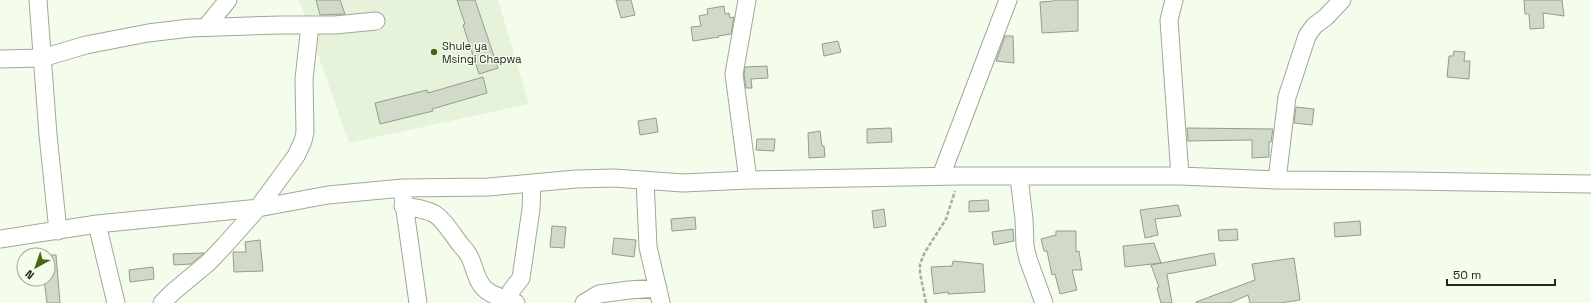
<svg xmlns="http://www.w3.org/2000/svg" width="1591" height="303" font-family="'Space Grotesk',sans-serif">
<rect width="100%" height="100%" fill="#f4fceb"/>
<path fill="#e6f2da" d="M 299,0 L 498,0 L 529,104 L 349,143 Z"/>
<path fill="#d1d9c8" stroke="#959c8c" d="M 316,0 L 340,0 L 345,14 L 320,15 Z
M 457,0 L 475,0 L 498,68 L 479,74 L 463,25 L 465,24 Z
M 616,0 L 631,0 L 635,15 L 621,18 Z
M 1054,0 L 1078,0 L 1078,31 L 1042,33 L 1040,2 L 1054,1 Z
M 1524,0 L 1562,0 L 1564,16 L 1543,13 L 1544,28 L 1530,29 L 1529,14 L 1525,14 Z
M 724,6 L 725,14 L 729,13 L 730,18 L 734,17 L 731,34 L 718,36 L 719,37 L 693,41 L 691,27 L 701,26 L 699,16 L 708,14 L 707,9 Z
M 1005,36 L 1013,36 L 1014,63 L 996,61 Z
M 838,41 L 841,52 L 824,56 L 822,44 Z
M 1454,51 L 1465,52 L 1464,61 L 1470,61 L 1469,79 L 1447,77 L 1449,56 L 1453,56 Z
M 767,66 L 768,78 L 751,79 L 752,88 L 746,88 L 744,74 L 745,67 Z
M 483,77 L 487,93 L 432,109 L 433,111 L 380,124 L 375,103 L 427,90 L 428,93 Z
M 1296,107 L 1314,109 L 1312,125 L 1294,123 Z
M 656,118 L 658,132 L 640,135 L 638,121 Z
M 891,128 L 892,142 L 867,143 L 867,129 Z
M 1187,128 L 1273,129 L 1271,142 L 1269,142 L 1269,157 L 1252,158 L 1252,140 L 1188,141 Z
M 820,131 L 822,146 L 824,146 L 825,157 L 809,158 L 808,133 Z
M 757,139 L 775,139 L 774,151 L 756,150 Z
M 988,200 L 989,211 L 969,212 L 969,201 Z
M 1178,205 L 1181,216 L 1155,219 L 1158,235 L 1145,238 L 1140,210 Z
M 884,209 L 886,226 L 874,228 L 872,211 Z
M 695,217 L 696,229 L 672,231 L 671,219 Z
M 1360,221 L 1361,235 L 1335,237 L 1334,223 Z
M 552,226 L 566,227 L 564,248 L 550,247 Z
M 1013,229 L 1014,241 L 994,245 L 992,232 Z
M 1237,229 L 1238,240 L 1219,241 L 1218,230 Z
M 1056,231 L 1076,231 L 1076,252 L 1079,251 L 1082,270 L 1072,270 L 1077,290 L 1060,294 L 1055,274 L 1052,275 L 1047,251 L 1044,251 L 1041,239 L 1056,235 Z
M 614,238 L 636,240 L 634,257 L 612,254 Z
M 260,240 L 263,271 L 234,272 L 233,252 L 246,252 L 245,242 Z
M 1154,243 L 1161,263 L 1125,267 L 1123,246 Z
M 204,253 L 191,264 L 174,265 L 173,254 Z
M 1214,253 L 1216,265 L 1167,274 L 1172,303 L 1161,303 L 1157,288 L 1159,287 L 1151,265 Z
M 48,255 L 56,255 L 60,303 L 47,303 L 44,279 L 48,279 Z
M 1294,258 L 1300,300 L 1280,303 L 1250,303 L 1248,295 L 1230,303 L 1196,303 L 1196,302 L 1255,280 L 1252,264 Z
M 953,261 L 983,264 L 985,292 L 948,294 L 948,292 L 934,294 L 931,267 L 952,266 Z
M 153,267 L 154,279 L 130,282 L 129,270 Z"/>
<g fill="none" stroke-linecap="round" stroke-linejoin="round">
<g stroke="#a0a898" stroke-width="19">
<path id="minor" d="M 38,0 L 48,135 L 58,231
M 747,0 L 734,74 L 748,180
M 1174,0 L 1169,20 L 1180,176
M 206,27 L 228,0
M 0,59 L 42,58 L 86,45 L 148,33 L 190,28 L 280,25 L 335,25 L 376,21
M 941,176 L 1008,0
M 1019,177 L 1024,219 L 1025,246 L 1028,259 L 1044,303
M 645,180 L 648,247 L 661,303
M 1277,180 L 1287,97 L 1307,36 L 1314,26 L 1326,17 L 1342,0
M 403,196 L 418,303
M 403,206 C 437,211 437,212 457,240 C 460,245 465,249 468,254 C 475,265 475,281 486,290 C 494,297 507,299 516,303
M 97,224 L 116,303
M 0,239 L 97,224 L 258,208 L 328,195 L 403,188 L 489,187 L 576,179 L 614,178 L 683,183 L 748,180 L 958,176 L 1180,176 L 1277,180 L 1410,181 L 1591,184
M 162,303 L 173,292 L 209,262 L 225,245 L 258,208 L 296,156 L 303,141 L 305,132 L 304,79 L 310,25
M 506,303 L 511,291 L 521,278 L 531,209 L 532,183
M 584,303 L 599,294 L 629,290 L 658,288"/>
</g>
<path stroke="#a8aea1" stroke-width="2.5" stroke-dasharray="4 2" stroke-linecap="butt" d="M 926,303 L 920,273 L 920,264 L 925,252 L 946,219 L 955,191"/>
<use href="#minor" stroke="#fff" stroke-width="17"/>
</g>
<circle fill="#496618" stroke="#f4fceb" stroke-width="1.5" cx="434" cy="52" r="4"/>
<g text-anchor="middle" stroke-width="3" stroke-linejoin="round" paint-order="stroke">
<g font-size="11" fill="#242721" stroke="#f4fceb" text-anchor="start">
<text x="442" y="50">Shule ya<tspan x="442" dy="13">Msingi Chapwa</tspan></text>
</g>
</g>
<g transform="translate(36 267) rotate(220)"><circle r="19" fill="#f4fceb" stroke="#a1a79a"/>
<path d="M0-3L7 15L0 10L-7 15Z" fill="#496618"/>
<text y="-6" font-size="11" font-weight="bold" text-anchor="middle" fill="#242721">N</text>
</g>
<path d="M1447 279v6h108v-6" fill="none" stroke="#242721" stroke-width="2"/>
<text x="1453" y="279" font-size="12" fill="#242721" stroke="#f4fceb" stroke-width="3" paint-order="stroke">50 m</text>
</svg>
